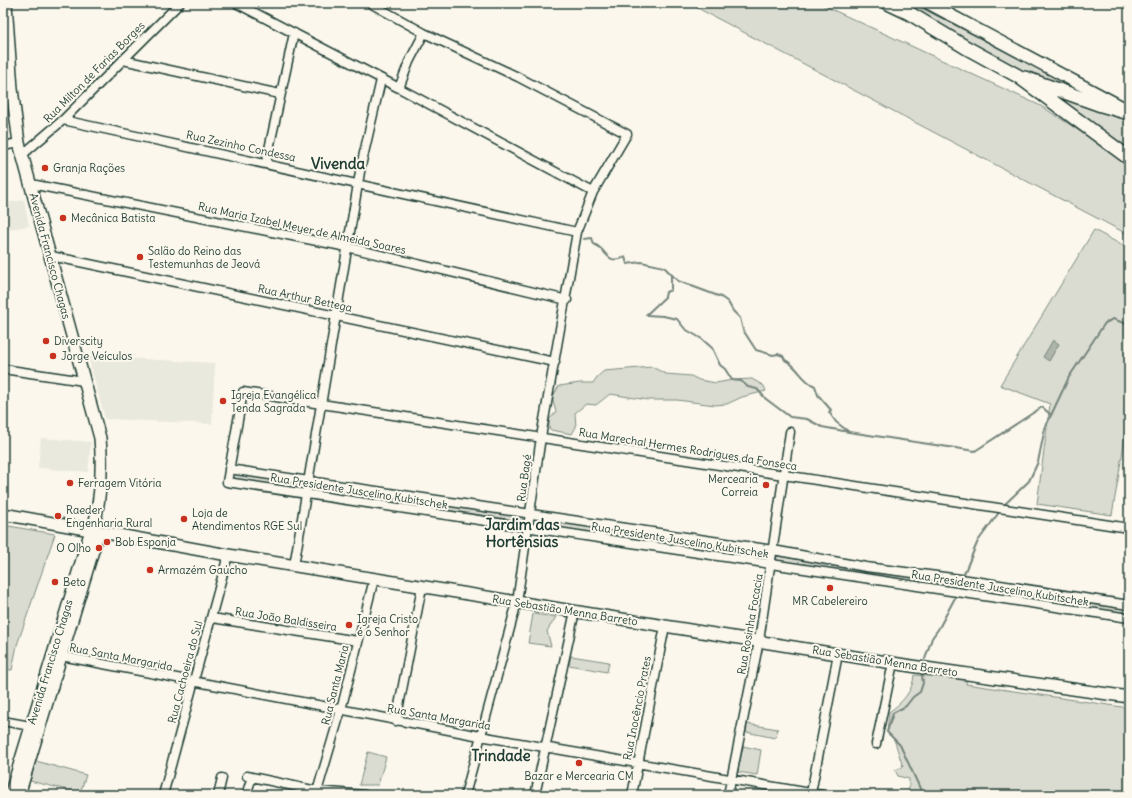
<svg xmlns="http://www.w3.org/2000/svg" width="1132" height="798" font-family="Delius,sans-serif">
<rect width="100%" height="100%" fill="#fbf7ec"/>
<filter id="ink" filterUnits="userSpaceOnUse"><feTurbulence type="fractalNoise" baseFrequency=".025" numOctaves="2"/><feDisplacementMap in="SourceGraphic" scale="8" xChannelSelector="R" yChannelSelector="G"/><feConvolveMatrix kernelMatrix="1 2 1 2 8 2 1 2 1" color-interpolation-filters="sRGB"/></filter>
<g filter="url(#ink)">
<path fill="#eae9de" d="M 24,200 L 29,226 L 3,230 L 3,203 Z
M 88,356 L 215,363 L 212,424 L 105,419 Z
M 41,438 L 91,442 L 88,472 L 38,468 Z"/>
<path fill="#dbdcd1" stroke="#7d8c82" d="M 688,3 L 818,3 L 1041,106 L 1129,163 L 1129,235 Z
M 894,3 L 911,3 L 1122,109 L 1015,68 Z
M 1031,84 L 1129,119 L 1129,151 Z
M 1094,230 L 1129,249 L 1129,414 L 1112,515 L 1037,504 L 1050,404 L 1000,385 Z
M 652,367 L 666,374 L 691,376 L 699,380 L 716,383 L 732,380 L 752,379 L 764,386 L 766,391 L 742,397 L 727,404 L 715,405 L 677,400 L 648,400 L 610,394 L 596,405 L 586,404 L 575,413 L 576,427 L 572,434 L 551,430 L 549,428 L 549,420 L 556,412 L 552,398 L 559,386 L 580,383 L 593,383 L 597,377 L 604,371 Z
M 235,473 L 300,483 L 299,490 L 234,480 Z
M 313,485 L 384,496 L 383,503 L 312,492 Z
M 391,497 L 523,517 L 522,524 L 390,504 Z
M 538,519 L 598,528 L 597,535 L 537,526 Z
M 3,525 L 55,534 L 17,645 L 12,670 L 3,669 Z
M 606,529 L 667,539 L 666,546 L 605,536 Z
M 677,540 L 769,554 L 768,561 L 676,547 Z
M 777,556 L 1129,609 L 1129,616 L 776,562 Z
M 533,614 L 556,617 L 547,631 L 551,646 L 528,643 Z
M 571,656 L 609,662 L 607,672 L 569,665 Z
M 914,675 L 967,679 L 966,684 L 1129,708 L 1129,795 L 909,795 L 909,779 L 898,776 L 895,770 L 903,767 L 894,739 L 887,732 L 889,712 C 902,703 913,691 914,675 Z
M 747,724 L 778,729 L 775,738 L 746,732 Z
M 743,746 L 761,750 L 757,775 L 738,772 Z
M 368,752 L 386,757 L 378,785 L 359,785 Z
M 36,761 L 86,775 L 80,793 L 30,781 Z"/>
<path fill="#adb4aa" stroke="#74847b" d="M 1053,340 L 1059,344 L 1049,361 L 1043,357 Z"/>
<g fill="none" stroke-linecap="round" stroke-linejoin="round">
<path stroke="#74847b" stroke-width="2" d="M 584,239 L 592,238 L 594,244 C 607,249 606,266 625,257 L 627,264 L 641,262 L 664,267 L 678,281 L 721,297 L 728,302 L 733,311 L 740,318 L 743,330 L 756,350 L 773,355 L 778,354 L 783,356 L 785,360 C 799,367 801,380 815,386 L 818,395 L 831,410 L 829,412 L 836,422 L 849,432 L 975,451 L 1042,407 L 1051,415
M 671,275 L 671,290 L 666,292 L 665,297 L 646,315 L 663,316 L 677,319 L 685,329 L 702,339 L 712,348 L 720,365 L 725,369 L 732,380 L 741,381 L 748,387 L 757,389 L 766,399 L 790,417 L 807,419 L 822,427 L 849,432
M 1003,506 L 1029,481 L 1038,462 L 1045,428 L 1069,377 L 1105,323 L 1113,319 L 1129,325
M 963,576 L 978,541 L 1000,511
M 959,590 L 962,580
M 925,659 L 932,638 L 939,628 L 957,594
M 922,675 L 923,683 L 920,692 L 913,697 L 906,706 L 893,713 L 887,732 L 900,745 L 923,795"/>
<g stroke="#1f3d34" stroke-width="11">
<path id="minor" d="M 236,3 L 399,88 L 409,62 L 424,33 L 370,3
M 123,60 L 280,94
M 399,88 L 593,192 L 627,134 L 518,77 L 424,33
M 63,120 L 577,232
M 3,146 L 19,143
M 22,155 L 63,120 L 180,3
M 266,163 L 294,33
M 31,184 L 347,247 L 567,300
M 51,256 L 555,362
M 3,369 L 84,381
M 229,469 L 773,550 L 866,567 L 968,580 L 1129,605
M 1129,528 L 243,392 L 227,482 L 1129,618
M 294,566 L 361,166 L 381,80
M 212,618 L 358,641
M 56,655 L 480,736 L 822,795
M 3,721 L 36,727
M 396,721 L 422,587
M 876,744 L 893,663
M 247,776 L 317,791 L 365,795
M 811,793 L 838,654
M 163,795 L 228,555
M 218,795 L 222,778
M 246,795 L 252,777
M 316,795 L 341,710 L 374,579
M 465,795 L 517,602 L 541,437 L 577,232 L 593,192
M 535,795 L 575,611
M 632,795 L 665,626
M 728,795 L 759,641 L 790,432"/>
</g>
<g stroke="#1f3d34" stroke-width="14">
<path id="secondary" d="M 6,3 L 12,89 L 19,143 L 100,438 C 103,469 100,501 93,530
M 928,3 L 1128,110
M 3,514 L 228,555 L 517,602 L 911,666 L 1129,697
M 10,795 L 91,530
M 19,795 L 99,531"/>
</g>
<g stroke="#1f3d34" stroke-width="16">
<path id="trunk" d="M 888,3 L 909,13 L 967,48 L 1018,76 L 1129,158
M 1025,78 L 1098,104 L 1129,113"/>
</g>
<use href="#minor" stroke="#fbf7ec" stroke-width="8"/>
<use href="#secondary" stroke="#fbf7ec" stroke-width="11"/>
<use href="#trunk" stroke="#fbf7ec" stroke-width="13"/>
</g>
</g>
<g fill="#c8321e" stroke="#fbf7ec" stroke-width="1.5">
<circle cx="45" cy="168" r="4"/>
<circle cx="63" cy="218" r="4"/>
<circle cx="140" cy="257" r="4"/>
<circle cx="46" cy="341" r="4"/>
<circle cx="53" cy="356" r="4"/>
<circle cx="223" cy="401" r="4"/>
<circle cx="70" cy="483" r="4"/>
<circle cx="766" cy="485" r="4"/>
<circle cx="58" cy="516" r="4"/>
<circle cx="184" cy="519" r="4"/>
<circle cx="107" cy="542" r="4"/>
<circle cx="99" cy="548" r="4"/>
<circle cx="150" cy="570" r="4"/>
<circle cx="55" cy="582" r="4"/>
<circle cx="830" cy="588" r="4"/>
<circle cx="349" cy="625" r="4"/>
<circle cx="579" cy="763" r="4"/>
</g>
<g text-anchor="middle" stroke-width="4" stroke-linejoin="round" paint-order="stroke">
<g font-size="11" fill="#1f3d34" stroke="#fbf7ec">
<text transform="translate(94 72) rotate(-45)" y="4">Rua Milton de Farias Borges</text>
<text transform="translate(241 146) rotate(12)" y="4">Rua Zezinho Condessa</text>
<text transform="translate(302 228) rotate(12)" y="4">Rua Maria Izabel Meyer de Almeida Soares</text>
<text transform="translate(50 256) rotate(75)" y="4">Avenida Francisco Chagas</text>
<text transform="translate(305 298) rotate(12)" y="4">Rua Arthur Bettega</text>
<text transform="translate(688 449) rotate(9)" y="4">Rua Marechal Hermes Rodrigues da Fonseca</text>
<text transform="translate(524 478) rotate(-82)" y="4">Rua Bagé</text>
<text transform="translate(359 491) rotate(9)" y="4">Rua Presidente Juscelino Kubitschek</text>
<text transform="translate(680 540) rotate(9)" y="4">Rua Presidente Juscelino Kubitschek</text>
<text transform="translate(1000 588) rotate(9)" y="4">Rua Presidente Juscelino Kubitschek</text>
<text transform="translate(565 610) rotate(9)" y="4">Rua Sebastião Menna Barreto</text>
<text transform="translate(286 619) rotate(9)" y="4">Rua João Baldisseira</text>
<text transform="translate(750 624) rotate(-80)" y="4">Rua Rosinha Focacia</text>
<text transform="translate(121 657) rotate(11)" y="4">Rua Santa Margarida</text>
<text transform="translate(885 661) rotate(9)" y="4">Rua Sebastião Menna Barreto</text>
<text transform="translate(50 662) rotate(-73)" y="4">Avenida Francisco Chagas</text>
<text transform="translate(185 672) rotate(-75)" y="4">Rua Cachoeira do Sul</text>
<text transform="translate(335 685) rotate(-76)" y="4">Rua Santa Maria</text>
<text transform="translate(637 708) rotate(-79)" y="4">Rua Inocêncio Prates</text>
<text transform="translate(439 717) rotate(10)" y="4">Rua Santa Margarida</text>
</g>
<g font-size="11" fill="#1f3d34" stroke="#fbf7ec" text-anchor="start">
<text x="53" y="172">Granja Rações</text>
<text x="71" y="222">Mecânica Batista</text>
<text x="148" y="255">Salão do Reino das<tspan x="148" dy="13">Testemunhas de Jeová</tspan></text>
<text x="54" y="345">Diverscity</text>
<text x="61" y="360">Jorge Veículos</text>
<text x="231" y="399">Igreja Evangélica<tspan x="231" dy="13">Tenda Sagrada</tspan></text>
<text x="758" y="483" text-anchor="end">Mercearia<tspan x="758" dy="13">Correia</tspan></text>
<text x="78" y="487">Ferragem Vitória</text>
<text x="66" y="514">Raeder<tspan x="66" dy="13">Engenharia Rural</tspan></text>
<text x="192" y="517">Loja de<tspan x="192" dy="13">Atendimentos RGE Sul</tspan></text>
<text x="115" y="546">Bob Esponja</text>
<text x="91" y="552" text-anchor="end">O Olho</text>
<text x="158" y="574">Armazém Gaúcho</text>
<text x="63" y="586">Beto</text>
<text x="830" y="605" text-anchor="middle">MR Cabelereiro</text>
<text x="357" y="623">Igreja Cristo<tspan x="357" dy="13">é o Senhor</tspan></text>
<text x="579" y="780" text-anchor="middle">Bazar e Mercearia CM</text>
</g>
<g font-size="15" font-weight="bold" fill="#1f3d34" stroke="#fbf7ec">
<text x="338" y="169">Vivenda</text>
<text x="522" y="530">Jardim das<tspan x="522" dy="17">Hortênsias</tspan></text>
<text x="501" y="761">Trindade</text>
</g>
</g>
<rect width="1132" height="798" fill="none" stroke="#fbf7ec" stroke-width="16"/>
<rect x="8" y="8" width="1116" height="782" fill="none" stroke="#1f3d34" stroke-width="1.5" filter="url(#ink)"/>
</svg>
